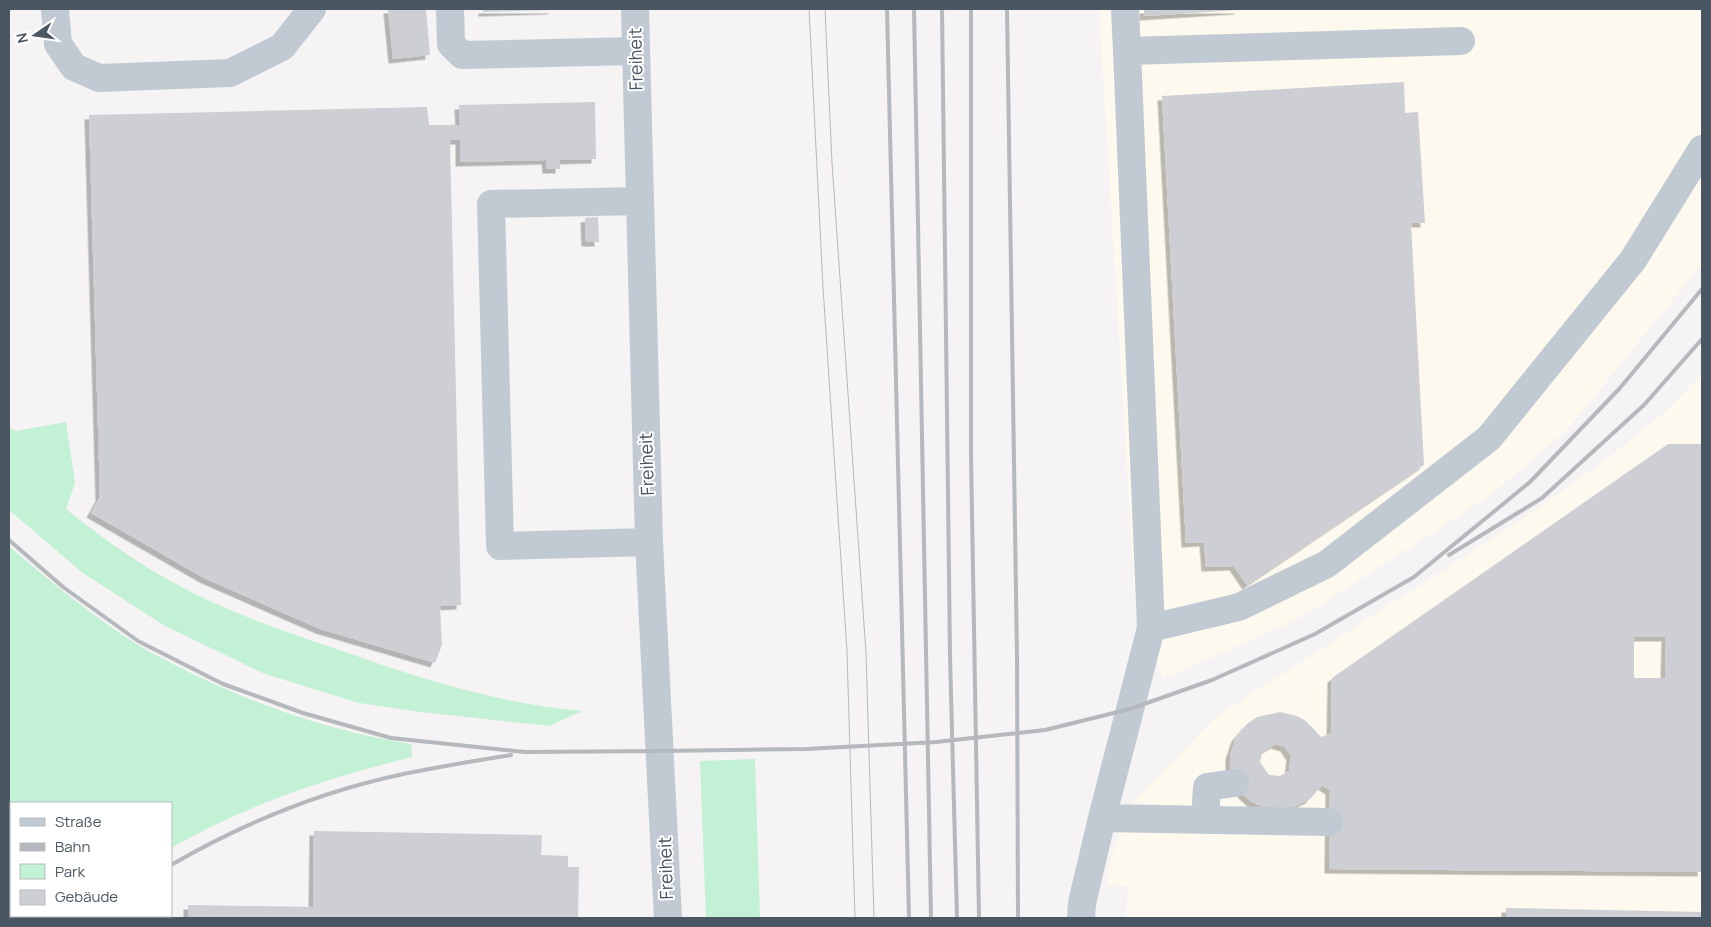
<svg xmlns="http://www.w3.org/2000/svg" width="1711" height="927" font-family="Manrope,sans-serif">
<defs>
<filter id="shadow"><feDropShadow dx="-4.5" dy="4.5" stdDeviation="0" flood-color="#0004"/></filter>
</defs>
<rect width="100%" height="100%" fill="#f5f3f3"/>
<path fill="#fdf9ef" d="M 1099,9 L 1702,9 L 1702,264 L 1567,430 L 1492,494 L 1321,605 L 1290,623 L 1163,679 L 1136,614 Z
M 1702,374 L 1702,918 L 1126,918 L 1128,886 L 1108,885 L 1108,867 L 1126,809 L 1217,716 L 1509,528 L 1606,460 L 1668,409 Z"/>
<path fill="#c3f1d5" d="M 66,422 L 75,483 L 66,509 C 101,537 138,564 178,585 C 233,615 293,634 351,654 C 427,681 502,704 582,711 L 549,726 L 421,712 L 359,703 L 265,674 L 165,626 L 83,573 L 9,510 L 9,428 L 16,431 Z
M 9,546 C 49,581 90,614 135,643 C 147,651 162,658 175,665 C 249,703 329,731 411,744 L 412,757 C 328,778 247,804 171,848 L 171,803 L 11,803 L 11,822 L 9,820 Z
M 755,759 L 760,918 L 706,918 L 700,761 Z"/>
<path fill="#cdcfd5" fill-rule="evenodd" filter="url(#shadow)" d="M 388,9 L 426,9 L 430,55 L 393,59 Z
M 483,9 L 552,9 L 552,10 L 483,12 Z
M 1144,9 L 1239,9 L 1239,10 L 1144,16 Z
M 1404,82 L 1405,113 L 1418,112 L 1425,223 L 1411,223 L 1424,465 L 1247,585 L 1234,566 L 1206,567 L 1204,542 L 1186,543 L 1162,96 Z
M 595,102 L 596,159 L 560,160 L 560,169 L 547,169 L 546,160 L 460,162 L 460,140 L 450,140 L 461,605 L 440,606 L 442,645 L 435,663 L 320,629 L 204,578 L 91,513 L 100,497 L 89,115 L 427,107 L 429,125 L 460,125 L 459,105 Z
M 598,217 L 599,242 L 586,242 L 585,218 Z
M 1668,444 L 1702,444 L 1702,872 L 1329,869 L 1330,790 L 1322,785 L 1310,799 L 1291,808 L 1268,809 L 1252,802 L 1244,795 L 1235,783 L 1230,769 L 1230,755 L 1236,737 L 1247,724 L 1257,717 L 1280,712 L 1297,716 L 1306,721 L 1321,737 L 1331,733 L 1332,678 ZM 1634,637 L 1666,637 L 1665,678 L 1634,678 ZM 1275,744 L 1285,747 L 1291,756 L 1289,771 L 1280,776 L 1269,775 L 1260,762 L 1262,752 Z
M 314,831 L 542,835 L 541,855 L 568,856 L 568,867 L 579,867 L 578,918 L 188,918 L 188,905 L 313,907 Z
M 1506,908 L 1702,912 L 1702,918 L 1506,918 Z"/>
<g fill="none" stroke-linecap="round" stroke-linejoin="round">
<path stroke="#c1cad2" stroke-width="28" d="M 55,9 L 58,44 L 74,67 L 99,78 L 230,73 L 282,47 L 312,9
M 450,9 L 451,44 L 462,55 L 636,51
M 635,9 L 649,542 L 668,918
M 1125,9 L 1127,51
M 639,201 L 491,204 L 500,546 L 649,542
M 1151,628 L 1239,607 L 1327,564 L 1489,438 L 1633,260 L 1702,149
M 1102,818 L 1329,822
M 1205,820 L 1207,787 L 1235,783
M 9,853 L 11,854
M 74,916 L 76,918
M 1081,918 L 1082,903 L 1102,818 L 1151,628 L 1127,51 L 1461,41"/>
<path stroke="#b5b8bd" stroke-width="1" d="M 809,9 L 823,287 L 847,652 L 855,918
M 825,9 L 832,163 L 866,653 L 874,918"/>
<path stroke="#b5b8bd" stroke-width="4" d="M 887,9 L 909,918
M 914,9 L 931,918
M 942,9 L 950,656 L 957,918
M 971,9 L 971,455 L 979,918
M 1007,9 L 1017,657 L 1018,918
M 9,540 L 63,587 L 138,641 L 223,684 L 303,713 L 391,738 L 525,752 L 661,751 L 806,749 L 936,742 L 1045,730 L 1130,709 L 1212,680 L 1315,634 L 1414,577 L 1530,482 L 1620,388 L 1702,289
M 1449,555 L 1542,498 L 1644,405 L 1702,339
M 171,865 C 242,824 320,792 399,775 C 436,767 474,761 511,755
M 93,918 L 97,916"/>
</g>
<g text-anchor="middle" stroke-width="4" stroke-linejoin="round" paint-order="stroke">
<g font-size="18" fill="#4a5661" stroke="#fff">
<text transform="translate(636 59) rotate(-91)" y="6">Freiheit</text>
<text transform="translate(647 464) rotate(-92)" y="6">Freiheit</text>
<text transform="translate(666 868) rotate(-92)" y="6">Freiheit</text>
</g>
</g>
<rect width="1711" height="927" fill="none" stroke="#4a5661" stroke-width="20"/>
<rect x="10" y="802" width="162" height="115" fill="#ffffff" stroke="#b7bbc0"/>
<rect x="20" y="818" width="25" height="8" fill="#c1cad2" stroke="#b7bbc0"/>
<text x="55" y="827" font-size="15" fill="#4a5661">Straße</text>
<rect x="20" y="843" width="25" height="8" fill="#b5b8bd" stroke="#b7bbc0"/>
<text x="55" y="852" font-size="15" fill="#4a5661">Bahn</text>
<rect x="20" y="864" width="25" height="15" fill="#c3f1d5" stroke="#b7bbc0"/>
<text x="55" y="877" font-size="15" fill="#4a5661">Park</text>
<rect x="20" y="890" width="25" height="15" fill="#cdcfd5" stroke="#b7bbc0"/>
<text x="55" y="902" font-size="15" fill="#4a5661">Gebäude</text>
<g transform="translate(35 35) rotate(257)" stroke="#ffffff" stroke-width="4" paint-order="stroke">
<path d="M0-4L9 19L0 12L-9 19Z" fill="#4a5661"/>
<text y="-8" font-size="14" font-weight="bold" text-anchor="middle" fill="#4a5661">N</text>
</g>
</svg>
